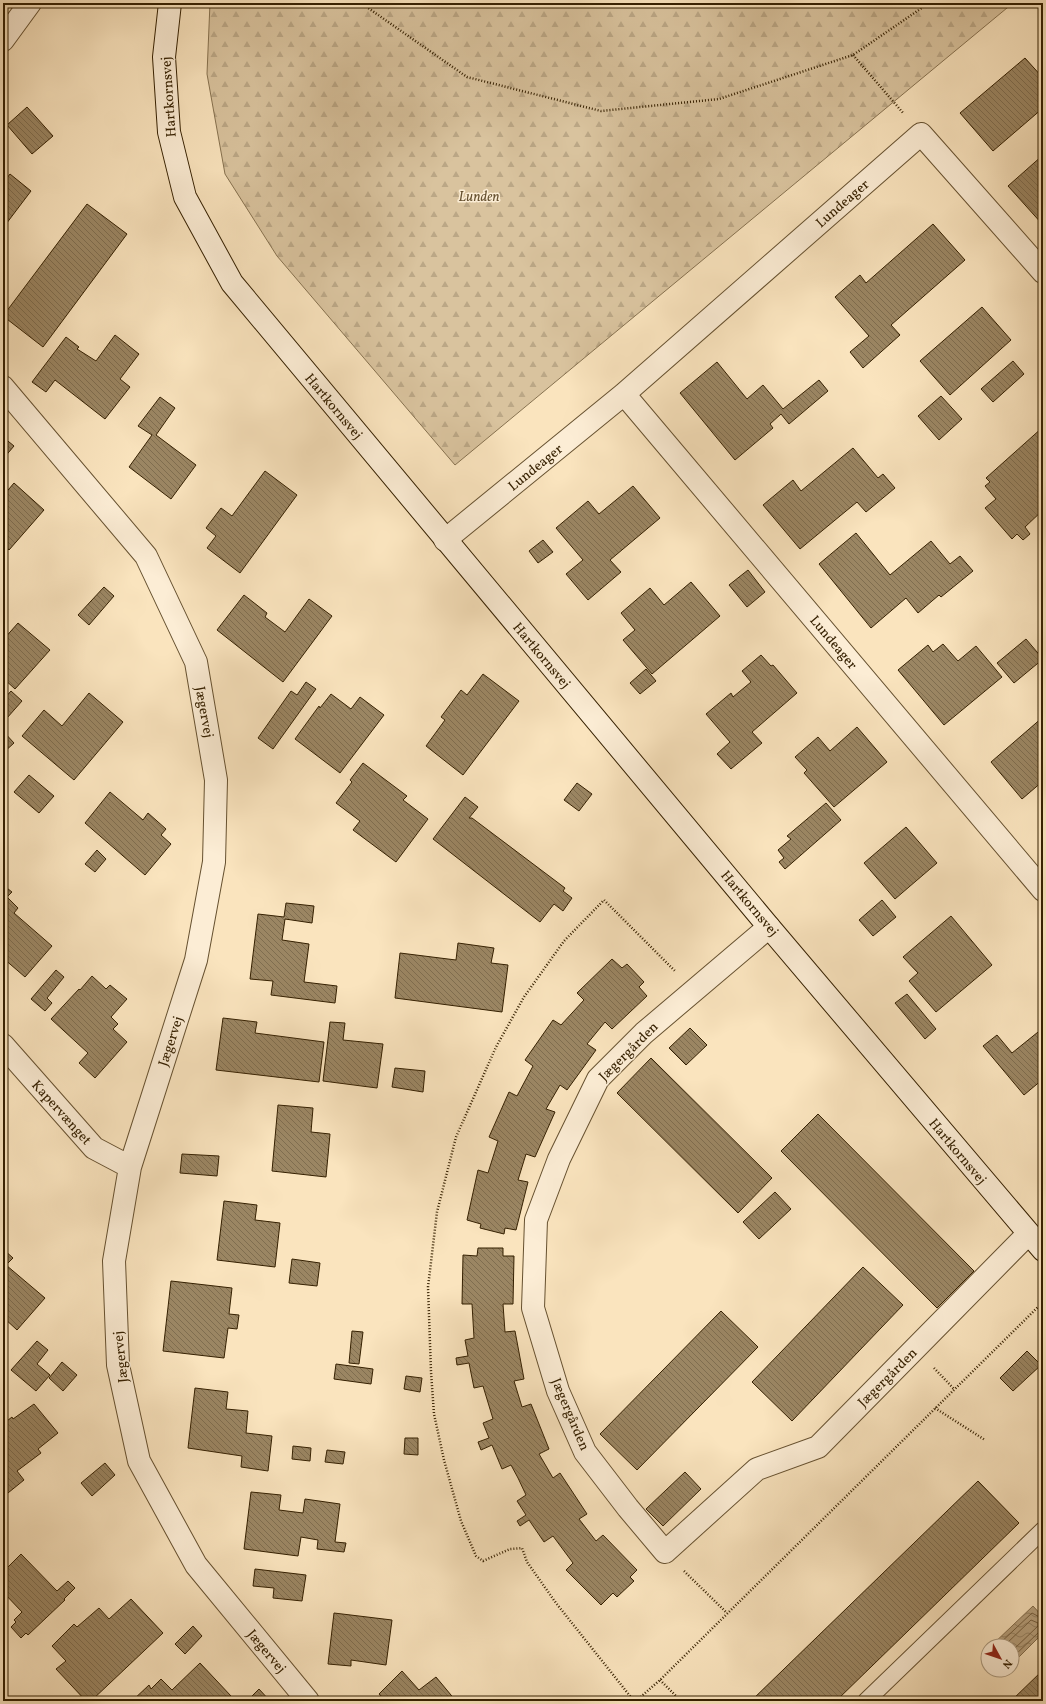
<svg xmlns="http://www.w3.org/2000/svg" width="1046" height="1704" font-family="Vollkorn,serif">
<defs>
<pattern id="forest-firs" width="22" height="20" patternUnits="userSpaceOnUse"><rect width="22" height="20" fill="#d9c39e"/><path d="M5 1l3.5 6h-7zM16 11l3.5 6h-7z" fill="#bba786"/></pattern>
<pattern id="water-waves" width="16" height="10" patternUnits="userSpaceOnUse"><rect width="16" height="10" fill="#b7a17e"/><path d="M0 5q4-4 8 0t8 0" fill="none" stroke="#968365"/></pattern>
<pattern id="building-back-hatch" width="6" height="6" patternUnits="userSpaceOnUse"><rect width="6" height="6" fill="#9b8663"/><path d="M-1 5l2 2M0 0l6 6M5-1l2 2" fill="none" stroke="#7f6d4f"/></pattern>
</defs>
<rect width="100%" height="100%" fill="#fae4be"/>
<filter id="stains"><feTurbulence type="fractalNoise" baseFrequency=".005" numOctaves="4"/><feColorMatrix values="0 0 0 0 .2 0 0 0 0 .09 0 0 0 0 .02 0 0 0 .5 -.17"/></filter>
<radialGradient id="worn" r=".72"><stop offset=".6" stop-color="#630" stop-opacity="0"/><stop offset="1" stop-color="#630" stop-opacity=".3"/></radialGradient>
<path fill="url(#forest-firs)" stroke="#877250" d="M 210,3 L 1013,3 L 455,465 L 277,256 L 225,174 L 207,74 Z"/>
<path fill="url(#water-waves)" stroke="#836d4c" d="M 1033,1606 L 1043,1617 L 1043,1633 L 1012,1664 L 1012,1646 L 991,1646 Z"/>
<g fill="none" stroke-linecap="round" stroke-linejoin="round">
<path stroke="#766040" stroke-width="1" d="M 997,1646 L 1032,1613 L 1043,1619
M 1004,1646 L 1031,1620 L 1038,1623 L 1038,1626 L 1012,1651
M 1012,1658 L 1039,1632 L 1043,1631"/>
</g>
<path fill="url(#building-back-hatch)" stroke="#352001" d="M 1025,58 L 1043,78 L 1043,108 L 993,151 L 960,113 Z
M 27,107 L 53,136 L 32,154 L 7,125 Z
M 1043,155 L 1043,225 L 1008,186 Z
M 10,174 L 31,191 L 3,228 L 3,183 Z
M 87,204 L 127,234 L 43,347 L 3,316 Z
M 933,224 L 965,260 L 891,325 L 900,335 L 863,368 L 850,352 L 869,336 L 835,297 L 860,275 L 866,283 Z
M 982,307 L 1011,340 L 950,395 L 920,361 Z
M 115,335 L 139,354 L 120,379 L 130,387 L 105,419 L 55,380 L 46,392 L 32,382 L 66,337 L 79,347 L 77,349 L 96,361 Z
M 1013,361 L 1024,374 L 993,402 L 981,389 Z
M 717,362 L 747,399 L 763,385 L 783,409 L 819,380 L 828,391 L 789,424 L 781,414 L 770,424 L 773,428 L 735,460 L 680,393 Z
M 941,396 L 962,419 L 939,440 L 918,416 Z
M 160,397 L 175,408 L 156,435 L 196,465 L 171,499 L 129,467 L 152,435 L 138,426 Z
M 1043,427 L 1043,510 L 1025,527 L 1030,534 L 1023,540 L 1017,534 L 1012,539 L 985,508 L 996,499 L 985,486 L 990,482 L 986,478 Z
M 3,437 L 14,446 L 3,459 Z
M 853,448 L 878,478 L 883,474 L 895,488 L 866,512 L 857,502 L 800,549 L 763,505 L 793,480 L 801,491 Z
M 265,471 L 297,495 L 240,573 L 207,548 L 216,536 L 206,528 L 221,508 L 232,516 Z
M 14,483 L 44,510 L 9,550 L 3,544 L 3,496 Z
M 633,486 L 660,518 L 610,560 L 621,572 L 588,600 L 566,574 L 583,560 L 556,528 L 588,501 L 599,514 Z
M 856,533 L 890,575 L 931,541 L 950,564 L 960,556 L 973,571 L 941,597 L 939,595 L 918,613 L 906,598 L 871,628 L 819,564 Z
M 543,540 L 553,552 L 538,563 L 529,551 Z
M 748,570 L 765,592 L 747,607 L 729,585 Z
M 691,582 L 720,616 L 652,674 L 623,640 L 635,630 L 621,613 L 650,588 L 664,605 Z
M 104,587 L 114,596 L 89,625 L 78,615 Z
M 244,595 L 267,613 L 265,617 L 285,632 L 309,599 L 332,616 L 283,682 L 217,630 Z
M 18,623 L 50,650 L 15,689 L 3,678 L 3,640 Z
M 1026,639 L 1043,659 L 1014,683 L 997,663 Z
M 943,644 L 958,661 L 976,646 L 1002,677 L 944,725 L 898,670 L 928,645 L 933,652 Z
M 761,655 L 771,666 L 773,665 L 797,693 L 752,732 L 762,743 L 731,769 L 717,754 L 730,742 L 706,714 L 731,693 L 733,697 L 751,682 L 742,671 Z
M 646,669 L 656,681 L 640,694 L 630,683 Z
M 483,674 L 519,701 L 463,775 L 426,746 L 445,720 L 441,717 L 461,690 L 467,695 Z
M 306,682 L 316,689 L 273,749 L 258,738 L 291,691 L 297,695 Z
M 11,691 L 22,701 L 7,718 L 3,715 L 3,700 Z
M 89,693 L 123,722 L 74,780 L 22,736 L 44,710 L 62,726 Z
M 331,694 L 351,709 L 360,697 L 384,715 L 340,773 L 295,739 L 319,706 L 320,708 Z
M 1043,717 L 1043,781 L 1022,799 L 991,762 Z
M 857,727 L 887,762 L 834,807 L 804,773 L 807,770 L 795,757 L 818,737 L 830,751 Z
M 3,731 L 14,743 L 3,753 Z
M 363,763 L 407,796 L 403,800 L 428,819 L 396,862 L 353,830 L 360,821 L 336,803 L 352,782 L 350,780 Z
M 29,775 L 54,796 L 39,813 L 14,792 Z
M 577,783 L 592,794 L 579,811 L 564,800 Z
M 110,792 L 143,820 L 148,813 L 166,829 L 161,835 L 171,844 L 145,875 L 85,823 Z
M 465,797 L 478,807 L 469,818 L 472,818 L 565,888 L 563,891 L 572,898 L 563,911 L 554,904 L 540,922 L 433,839 Z
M 826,803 L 841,820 L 785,869 L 779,862 L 784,858 L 778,850 L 791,839 L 787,836 Z
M 906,827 L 937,863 L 895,899 L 864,863 Z
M 97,850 L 106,859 L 95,872 L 85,864 Z
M 3,885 L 12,892 L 7,897 L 18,908 L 14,913 L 52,946 L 25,977 L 3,958 Z
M 882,900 L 896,917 L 873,936 L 859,920 Z
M 286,903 L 314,906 L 312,923 L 285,919 L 282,940 L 309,944 L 304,982 L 337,986 L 335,1003 L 271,995 L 273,981 L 250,979 L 258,914 L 284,917 Z
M 951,916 L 992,965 L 936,1012 L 909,981 L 918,973 L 903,957 Z
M 458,943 L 494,948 L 491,963 L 508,965 L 502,1012 L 395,998 L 400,953 L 456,960 Z
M 612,959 L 622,968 L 627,964 L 644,982 L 639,987 L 647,996 L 612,1029 L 605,1022 L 587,1044 L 596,1050 L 567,1090 L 560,1085 L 546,1109 L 555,1112 L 535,1157 L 526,1154 L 518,1180 L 528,1182 L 516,1230 L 505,1228 L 504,1234 L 480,1228 L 481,1224 L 467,1220 L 478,1170 L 488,1173 L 498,1141 L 489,1137 L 509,1092 L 517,1096 L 533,1066 L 525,1060 L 553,1020 L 561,1025 L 584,1000 L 577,993 Z
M 56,970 L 64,977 L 47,998 L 52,1003 L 45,1011 L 31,999 Z
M 92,976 L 106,989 L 110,985 L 127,999 L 111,1017 L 118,1024 L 113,1029 L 127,1042 L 95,1078 L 79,1063 L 88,1053 L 51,1019 L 79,989 L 80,990 Z
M 907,994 L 936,1029 L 925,1039 L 895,1003 Z
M 223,1018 L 257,1022 L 255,1033 L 324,1042 L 319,1082 L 216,1070 Z
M 330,1022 L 345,1023 L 343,1040 L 383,1044 L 377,1088 L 323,1081 Z
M 690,1028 L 707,1045 L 686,1065 L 669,1048 Z
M 1043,1028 L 1043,1079 L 1024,1095 L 983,1046 L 997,1035 L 1012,1053 Z
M 651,1058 L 772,1178 L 738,1213 L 617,1093 Z
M 395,1068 L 425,1071 L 423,1092 L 392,1087 Z
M 278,1105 L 313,1108 L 311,1132 L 330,1134 L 326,1177 L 272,1171 Z
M 818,1114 L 974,1271 L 937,1308 L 781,1151 Z
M 182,1154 L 219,1156 L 217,1176 L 180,1173 Z
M 775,1192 L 791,1209 L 759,1239 L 743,1222 Z
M 224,1201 L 257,1205 L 255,1220 L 280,1223 L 275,1267 L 217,1260 Z
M 478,1248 L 503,1248 L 503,1256 L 514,1256 L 513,1304 L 503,1304 L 505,1332 L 515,1331 L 524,1379 L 514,1381 L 522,1407 L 531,1404 L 549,1449 L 539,1454 L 553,1478 L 560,1473 L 587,1514 L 579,1519 L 596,1541 L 603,1535 L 637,1570 L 630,1577 L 634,1581 L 617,1597 L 613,1593 L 601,1605 L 566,1570 L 573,1563 L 553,1536 L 544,1542 L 529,1520 L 520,1526 L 517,1521 L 526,1515 L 517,1501 L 526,1495 L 518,1478 L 511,1465 L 502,1469 L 492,1445 L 481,1450 L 478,1442 L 489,1438 L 483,1423 L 493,1419 L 483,1386 L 474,1388 L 469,1363 L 457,1365 L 456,1358 L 468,1356 L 465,1340 L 474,1338 L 472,1304 L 462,1304 L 463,1255 L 477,1256 Z
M 3,1249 L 13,1258 L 6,1265 L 45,1298 L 17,1330 L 3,1317 Z
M 292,1259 L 320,1263 L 317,1286 L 289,1283 Z
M 863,1267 L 903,1305 L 792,1421 L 752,1382 Z
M 171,1281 L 232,1288 L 229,1314 L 239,1315 L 237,1329 L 228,1328 L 224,1358 L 163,1351 Z
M 721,1311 L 758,1347 L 637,1470 L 600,1434 Z
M 352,1331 L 363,1332 L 359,1364 L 349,1363 Z
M 37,1341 L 48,1350 L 37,1364 L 50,1375 L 36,1391 L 11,1370 Z
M 1027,1351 L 1041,1365 L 1013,1391 L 1000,1378 Z
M 62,1362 L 77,1375 L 63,1391 L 49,1378 Z
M 336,1364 L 373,1369 L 371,1384 L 334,1379 Z
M 406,1376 L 422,1378 L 420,1392 L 404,1389 Z
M 195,1388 L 228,1392 L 226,1409 L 248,1411 L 246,1433 L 272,1436 L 268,1471 L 241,1467 L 242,1456 L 188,1448 Z
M 34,1404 L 58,1433 L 38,1449 L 41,1453 L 17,1471 L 24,1480 L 3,1497 L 3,1424 L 12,1417 L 13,1419 Z
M 405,1438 L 418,1438 L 418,1455 L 404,1454 Z
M 293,1446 L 311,1448 L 310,1461 L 292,1459 Z
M 327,1450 L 345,1452 L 343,1464 L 325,1462 Z
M 105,1463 L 115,1475 L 92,1496 L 81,1483 Z
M 685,1472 L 701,1489 L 663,1526 L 646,1509 Z
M 978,1481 L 1019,1523 L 836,1701 L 751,1701 Z
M 251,1492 L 281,1495 L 279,1510 L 303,1513 L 305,1499 L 340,1504 L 335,1542 L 346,1543 L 344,1552 L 317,1549 L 318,1540 L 301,1537 L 298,1556 L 244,1549 Z
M 21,1554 L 57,1591 L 68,1581 L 75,1588 L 64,1599 L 65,1600 L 28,1635 L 26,1633 L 21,1638 L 11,1627 L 16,1622 L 14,1620 L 22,1612 L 3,1592 L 3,1572 Z
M 255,1569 L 306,1575 L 302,1601 L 273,1598 L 274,1588 L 253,1586 Z
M 131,1599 L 163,1633 L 91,1701 L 86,1701 L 56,1669 L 66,1661 L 52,1646 L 74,1624 L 77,1627 L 99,1608 L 109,1619 Z
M 334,1613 L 392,1620 L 386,1665 L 351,1660 L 351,1666 L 328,1664 Z
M 193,1626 L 202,1636 L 185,1654 L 175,1644 Z
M 200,1663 L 231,1696 L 226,1701 L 132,1701 L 149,1685 L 151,1689 L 161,1679 L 172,1690 Z
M 1043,1670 L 1043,1701 L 1011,1701 Z
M 402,1671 L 419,1690 L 436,1677 L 456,1701 L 385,1701 L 379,1694 Z
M 259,1689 L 270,1701 L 247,1701 Z"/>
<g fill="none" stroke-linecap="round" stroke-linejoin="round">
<g stroke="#665130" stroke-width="18">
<path id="lane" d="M 866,1701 L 1043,1530"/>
</g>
<g stroke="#665130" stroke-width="24">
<path id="street" d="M 3,40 L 30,3
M 3,387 L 146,556 L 196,662 L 216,780 L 214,862 L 196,960 L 130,1167 L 114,1261 L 118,1365 L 139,1461 L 196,1565 L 308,1701
M 624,394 L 1043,890
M 445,540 L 624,394 L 921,134 L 1043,272
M 769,927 L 644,1033 L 598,1079 L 559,1159 L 536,1220 L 533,1308 L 558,1391 L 585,1452 L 628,1508 L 665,1552 L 757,1469 L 818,1447 L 1028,1234
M 3,1045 L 94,1148 L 130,1167"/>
</g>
<g stroke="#352001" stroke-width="24">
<path id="secondary" d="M 170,3 L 164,57 L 169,132 L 185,197 L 232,283 L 769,927 L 1043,1250"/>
</g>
<path stroke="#352001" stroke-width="2.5" stroke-dasharray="1 2" stroke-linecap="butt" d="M 361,3 L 467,77 L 601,111 L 719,99 L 853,55 L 929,3
M 853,55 L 904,114
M 934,1368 L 954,1389
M 935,1408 L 985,1440
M 684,1571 L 727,1613
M 660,1680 L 681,1701
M 634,1701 L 556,1603 L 527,1562 L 522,1548 L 510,1549 L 483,1561 L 476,1556 L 461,1521 L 444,1460 L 434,1414 L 431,1372 L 428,1287 L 437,1212 L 456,1137 L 496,1047 L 524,997 L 564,941 L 604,900 L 675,971
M 636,1701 L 660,1680 L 1041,1304"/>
<use href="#lane" stroke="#fcedd5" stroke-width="16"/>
<use href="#street" stroke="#fcedd5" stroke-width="22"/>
<use href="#secondary" stroke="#fcedd5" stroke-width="22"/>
</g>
<g text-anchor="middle" stroke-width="3" stroke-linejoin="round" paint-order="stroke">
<g font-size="14" fill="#352001" stroke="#fcedd5">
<text transform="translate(168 97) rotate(-94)" y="5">Hartkornsvej</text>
<text transform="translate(842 203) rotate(-41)" y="5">Lundeager</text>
<text transform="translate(334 406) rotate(50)" y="5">Hartkornsvej</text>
<text transform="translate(535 467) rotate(-39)" y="5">Lundeager</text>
<text transform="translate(834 642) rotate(50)" y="5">Lundeager</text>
<text transform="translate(542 655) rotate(50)" y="5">Hartkornsvej</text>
<text transform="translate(205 712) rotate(80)" y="5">Jægervej</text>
<text transform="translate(750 903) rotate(50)" y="5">Hartkornsvej</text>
<text transform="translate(170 1041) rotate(-72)" y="5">Jægervej</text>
<text transform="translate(628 1051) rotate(-45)" y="5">Jægergården</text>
<text transform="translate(62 1112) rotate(48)" y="5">Kapervænget</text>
<text transform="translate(958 1151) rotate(50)" y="5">Hartkornsvej</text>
<text transform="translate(120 1357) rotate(-96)" y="5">Jægervej</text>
<text transform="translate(887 1377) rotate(-45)" y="5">Jægergården</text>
<text transform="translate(571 1414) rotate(67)" y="5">Jægergården</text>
<text transform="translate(267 1651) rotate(50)" y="5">Jægervej</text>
</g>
<g font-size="14" font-style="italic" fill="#665130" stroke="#fcedd5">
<text x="479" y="201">Lunden</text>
</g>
</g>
<rect width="1046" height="1704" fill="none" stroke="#fae4be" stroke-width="16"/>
<rect x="4" y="4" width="1038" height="1696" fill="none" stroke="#352001" stroke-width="2"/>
<rect x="8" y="8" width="1030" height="1688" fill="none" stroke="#352001"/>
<g transform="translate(1000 1658) rotate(130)"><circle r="19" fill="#fcedd5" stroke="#ac9b80"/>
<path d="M0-3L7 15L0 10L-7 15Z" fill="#8f2418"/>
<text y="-6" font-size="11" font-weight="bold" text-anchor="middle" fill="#352001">N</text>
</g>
<rect width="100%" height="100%" filter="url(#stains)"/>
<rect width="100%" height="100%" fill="url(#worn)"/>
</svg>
